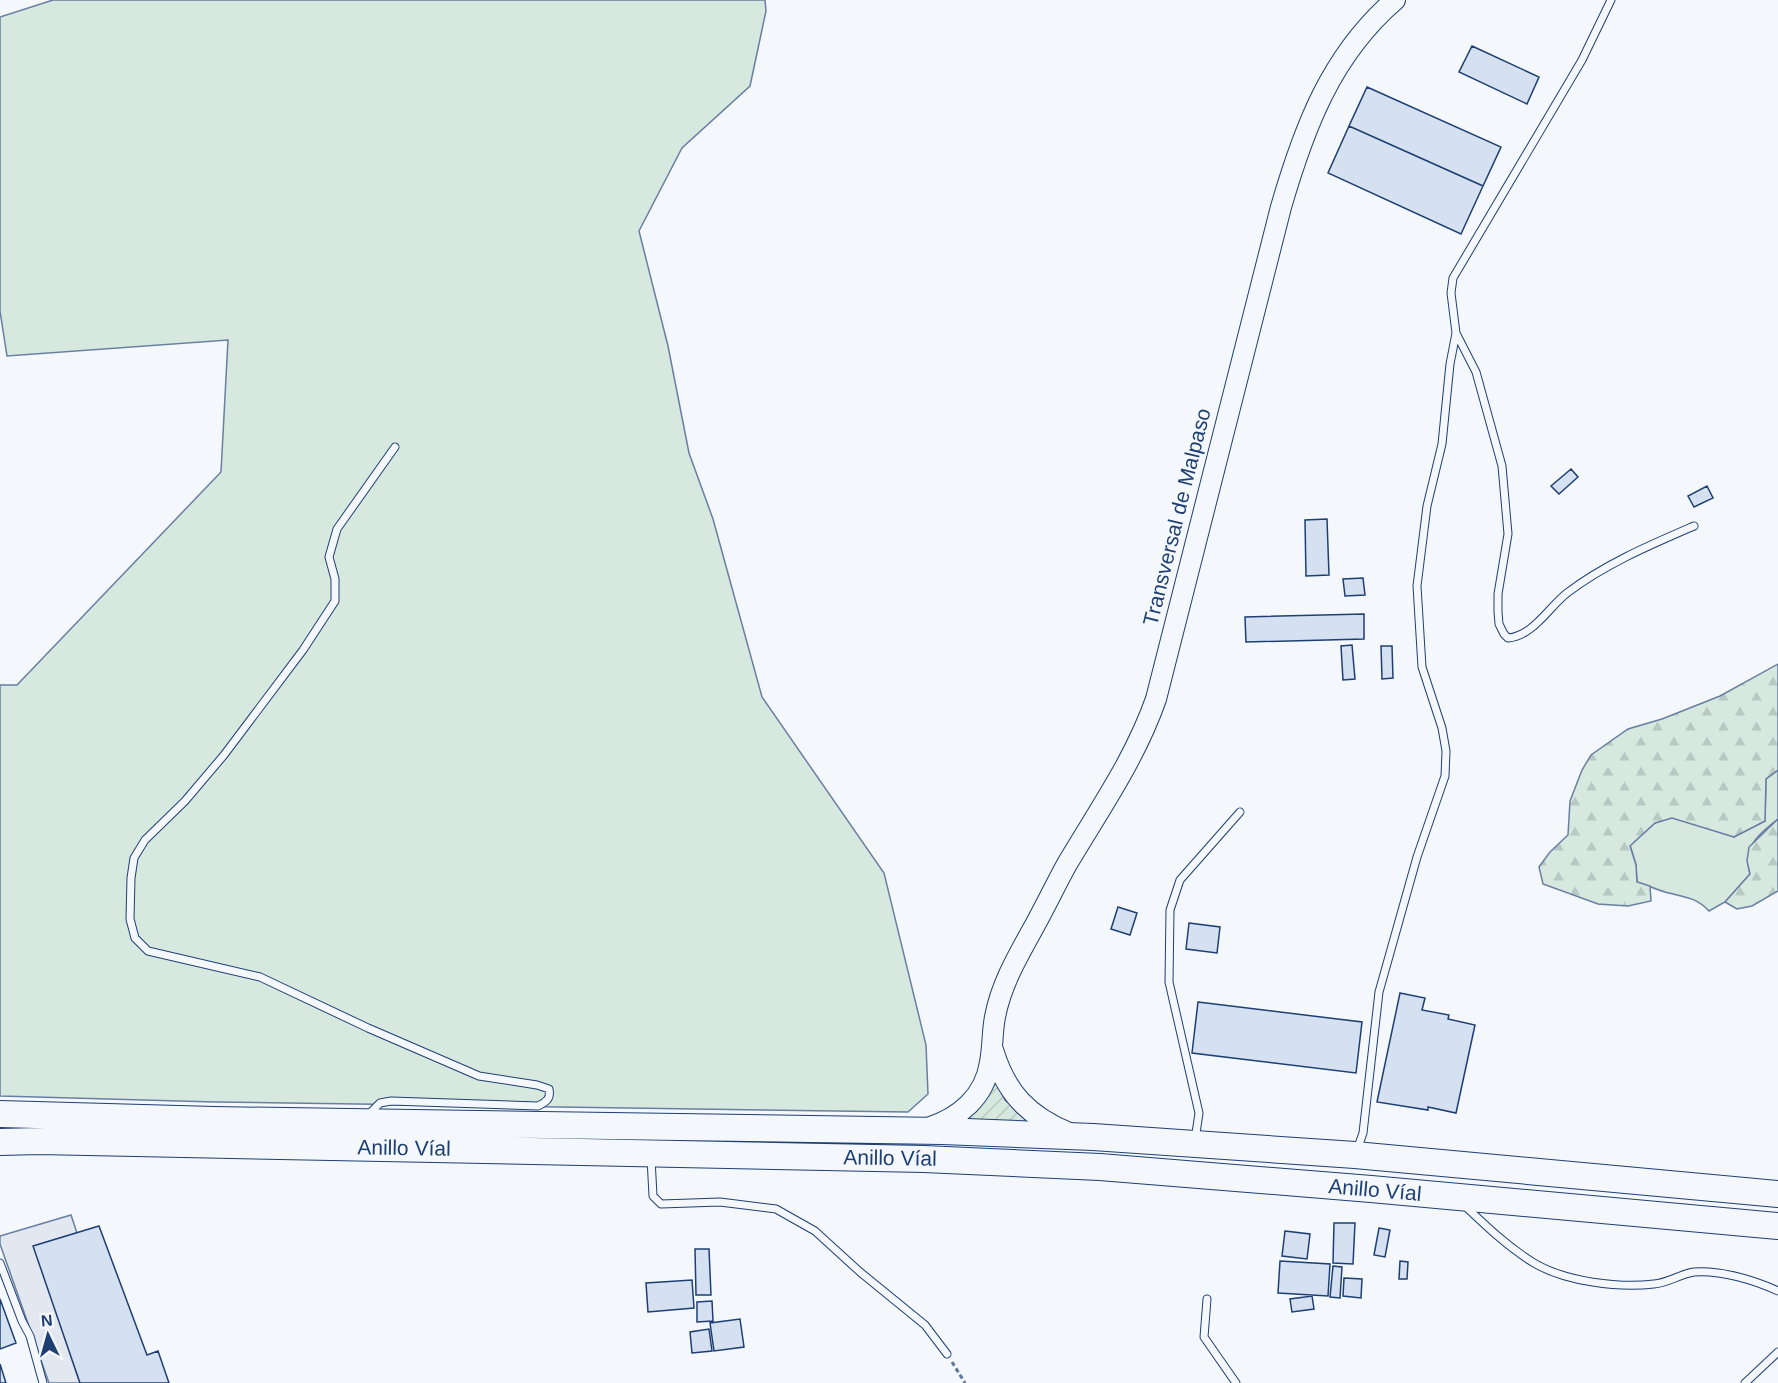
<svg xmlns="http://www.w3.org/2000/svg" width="1778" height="1383" font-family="Helvetica,sans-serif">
<defs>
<pattern id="forest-firs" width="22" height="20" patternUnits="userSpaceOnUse" patternTransform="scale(1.5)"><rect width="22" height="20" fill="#d7e8df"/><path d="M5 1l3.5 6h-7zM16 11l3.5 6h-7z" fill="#b8c8c3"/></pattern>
<pattern id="garden-furrows" width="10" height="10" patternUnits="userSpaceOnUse" patternTransform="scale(1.5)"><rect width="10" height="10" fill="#d7e8df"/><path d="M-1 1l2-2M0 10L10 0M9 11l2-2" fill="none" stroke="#b8c8c3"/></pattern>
</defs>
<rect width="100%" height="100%" fill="#f4f7fb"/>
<path fill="#d7e8df" stroke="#687fa3" stroke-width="1.5" d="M 53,0 L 765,0 L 766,11 L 750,86 L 682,148 L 639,231 L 668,346 L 689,453 L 713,519 L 762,697 L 884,873 L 926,1045 L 928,1094 L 908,1112 L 215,1102 L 0,1096 L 0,685 L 17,685 L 221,472 L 228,340 L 7,356 L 0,311 L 0,17 Z
M 1778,770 L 1778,819 C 1757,835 1743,847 1750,874 L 1725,902 L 1709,911 C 1695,896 1682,897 1665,892 C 1655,889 1647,885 1637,882 L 1636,865 L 1630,845 L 1655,823 L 1672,817 L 1734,837 L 1765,821 L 1766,779 Z"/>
<path fill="url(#forest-firs)" stroke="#687fa3" stroke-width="1.5" d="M 1778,664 L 1778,770 L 1766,779 L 1765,821 L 1734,837 L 1672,818 L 1655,823 L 1630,846 L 1636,865 L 1637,882 L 1650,886 L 1651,901 L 1628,906 L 1598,904 L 1543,884 L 1539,867 L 1550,852 L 1568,835 L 1570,801 L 1582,770 L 1591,755 L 1628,729 L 1662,719 L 1720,696 Z
M 1778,819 L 1778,891 L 1752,906 L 1737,909 L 1725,902 L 1750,874 L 1747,861 L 1749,847 Z"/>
<path fill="url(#garden-furrows)" stroke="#687fa3" stroke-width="1.5" d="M 994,1078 L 1005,1100 L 1026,1118 L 1053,1129 L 955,1123 C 979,1109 984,1104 994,1078 Z"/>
<path fill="#e3e8f0" stroke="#687fa3" stroke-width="1.5" d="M 71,1215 L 77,1233 L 34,1246 L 80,1383 L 49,1383 L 0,1244 L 0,1236 Z"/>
<path fill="#d5e0f0" stroke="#1d3f73" stroke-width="1.5" d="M 1472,46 L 1539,77 L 1527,104 L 1459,72 Z
M 1367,87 L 1501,147 L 1483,186 L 1349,126 Z
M 1349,126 L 1483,186 L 1461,234 L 1328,173 Z
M 1571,469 L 1578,477 L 1559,494 L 1551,486 Z
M 1707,486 L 1713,498 L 1694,507 L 1688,496 Z
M 1327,519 L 1329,575 L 1306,576 L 1305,520 Z
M 1363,578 L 1365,595 L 1345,596 L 1343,579 Z
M 1364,614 L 1364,639 L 1246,642 L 1245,617 Z
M 1352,645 L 1355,679 L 1343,680 L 1341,646 Z
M 1381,646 L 1392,646 L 1393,678 L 1382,679 Z
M 1118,907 L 1137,913 L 1130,935 L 1111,929 Z
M 1189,923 L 1220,927 L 1217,953 L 1186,949 Z
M 1400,993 L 1425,998 L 1422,1010 L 1449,1015 L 1448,1019 L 1475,1025 L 1456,1113 L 1428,1107 L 1428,1110 L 1377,1102 Z
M 1198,1002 L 1362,1022 L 1356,1073 L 1192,1053 Z
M 1334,1223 L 1355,1223 L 1353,1264 L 1333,1263 Z
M 99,1226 L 147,1355 L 158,1351 L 169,1383 L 80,1383 L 33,1246 Z
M 1379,1228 L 1390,1230 L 1385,1257 L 1374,1255 Z
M 1285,1231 L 1310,1234 L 1307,1259 L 1282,1256 Z
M 695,1249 L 709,1249 L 711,1295 L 696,1295 Z
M 1280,1261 L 1330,1264 L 1328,1296 L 1278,1293 Z
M 1400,1261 L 1408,1262 L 1407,1279 L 1399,1279 Z
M 1333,1266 L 1342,1267 L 1340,1298 L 1330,1297 Z
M 1344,1278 L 1362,1279 L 1361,1298 L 1343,1296 Z
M 692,1280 L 694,1308 L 648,1312 L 646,1283 Z
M 1312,1296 L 1314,1309 L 1292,1312 L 1290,1299 Z
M 0,1299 L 16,1343 L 0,1349 Z
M 712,1301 L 713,1321 L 697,1322 L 697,1302 Z
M 740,1319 L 744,1347 L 714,1351 L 710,1323 Z
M 709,1329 L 712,1351 L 692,1353 L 690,1332 Z
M 0,1364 L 6,1383 L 0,1383 Z"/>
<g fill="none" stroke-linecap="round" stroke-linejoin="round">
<g stroke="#1d3f73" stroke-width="9">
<path id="lane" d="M 1456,333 L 1476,372 L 1502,466 L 1508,534 L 1498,594 L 1498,612 L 1499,624 L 1504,634 L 1508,638 C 1533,636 1549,607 1567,593 C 1605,564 1650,545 1694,526
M 368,1115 L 380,1103 L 391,1101 L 538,1106 C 546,1102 551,1099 549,1089 L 537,1085 L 479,1076 L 368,1028 L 260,977 L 148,951 L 135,938 L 130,919 L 131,878 L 134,858 L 145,840 L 185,801 L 224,755 L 303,650 L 335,601 L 335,579 L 329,557 L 337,529 L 395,447
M 1195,1140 L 1199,1113 L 1169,982 L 1170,910 L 1180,880 L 1240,812
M 1357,1150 L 1363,1133 L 1379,992 L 1417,857 L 1445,776 L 1446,751 L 1442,728 L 1422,667 L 1417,586 L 1427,506 L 1442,444 L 1450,364 L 1456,333 L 1451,293 L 1453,278 L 1582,60 L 1611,0
M 651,1158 L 653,1196 L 661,1204 L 720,1202 L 776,1209 L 815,1231 L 860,1272 L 925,1325 L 947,1354
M 1464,1205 C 1486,1226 1508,1247 1534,1263 C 1566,1282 1619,1288 1654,1284 C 1668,1283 1680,1274 1694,1272 C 1721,1270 1754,1280 1778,1291
M 0,1263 L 22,1321 L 30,1336 L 43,1383
M 1207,1299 L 1204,1337 L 1236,1383
M 1745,1383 L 1778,1352"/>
</g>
<g stroke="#1d3f73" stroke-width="22">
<path id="secondary" d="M 993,1050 C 1006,1093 1028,1116 1069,1133
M 928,1128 C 959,1118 985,1097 990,1062 C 993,1047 992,1032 995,1017 C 1001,984 1019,954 1035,925 C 1046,905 1056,884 1067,864 C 1099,810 1135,759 1156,699 L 1281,207 C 1304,128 1331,55 1395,0"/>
</g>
<g stroke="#1d3f73" stroke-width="28">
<path id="highway" d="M 0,1114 L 214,1120 L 942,1131 L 1093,1137 L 1355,1155 L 1778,1194
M 0,1142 L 39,1141 L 924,1159 L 1100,1167 L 1371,1189 L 1778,1226"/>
</g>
<path stroke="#5e769c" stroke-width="3" stroke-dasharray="4.5 3" stroke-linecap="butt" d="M 952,1362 L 965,1383"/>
<use href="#lane" stroke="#f4f7fb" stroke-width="7"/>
<use href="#secondary" stroke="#f4f7fb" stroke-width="20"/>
<use href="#highway" stroke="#f4f7fb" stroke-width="26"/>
</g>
<g text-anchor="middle" stroke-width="4.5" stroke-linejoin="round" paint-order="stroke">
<g font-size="21" fill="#1d3f73" stroke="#f4f7fb">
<text transform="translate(1177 517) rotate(-76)" y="7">Transversal de Malpaso</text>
<text transform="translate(404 1148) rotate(1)" y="7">Anillo Víal</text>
<text transform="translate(890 1158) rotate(1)" y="7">Anillo Víal</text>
<text transform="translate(1375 1190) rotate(5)" y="7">Anillo Víal</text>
</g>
</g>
<g transform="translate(48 1335) rotate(355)" stroke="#f4f7fb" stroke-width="4.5" paint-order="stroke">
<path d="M0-4.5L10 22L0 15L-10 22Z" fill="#1d3f73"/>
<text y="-9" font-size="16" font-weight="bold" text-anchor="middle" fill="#1d3f73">N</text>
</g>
</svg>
